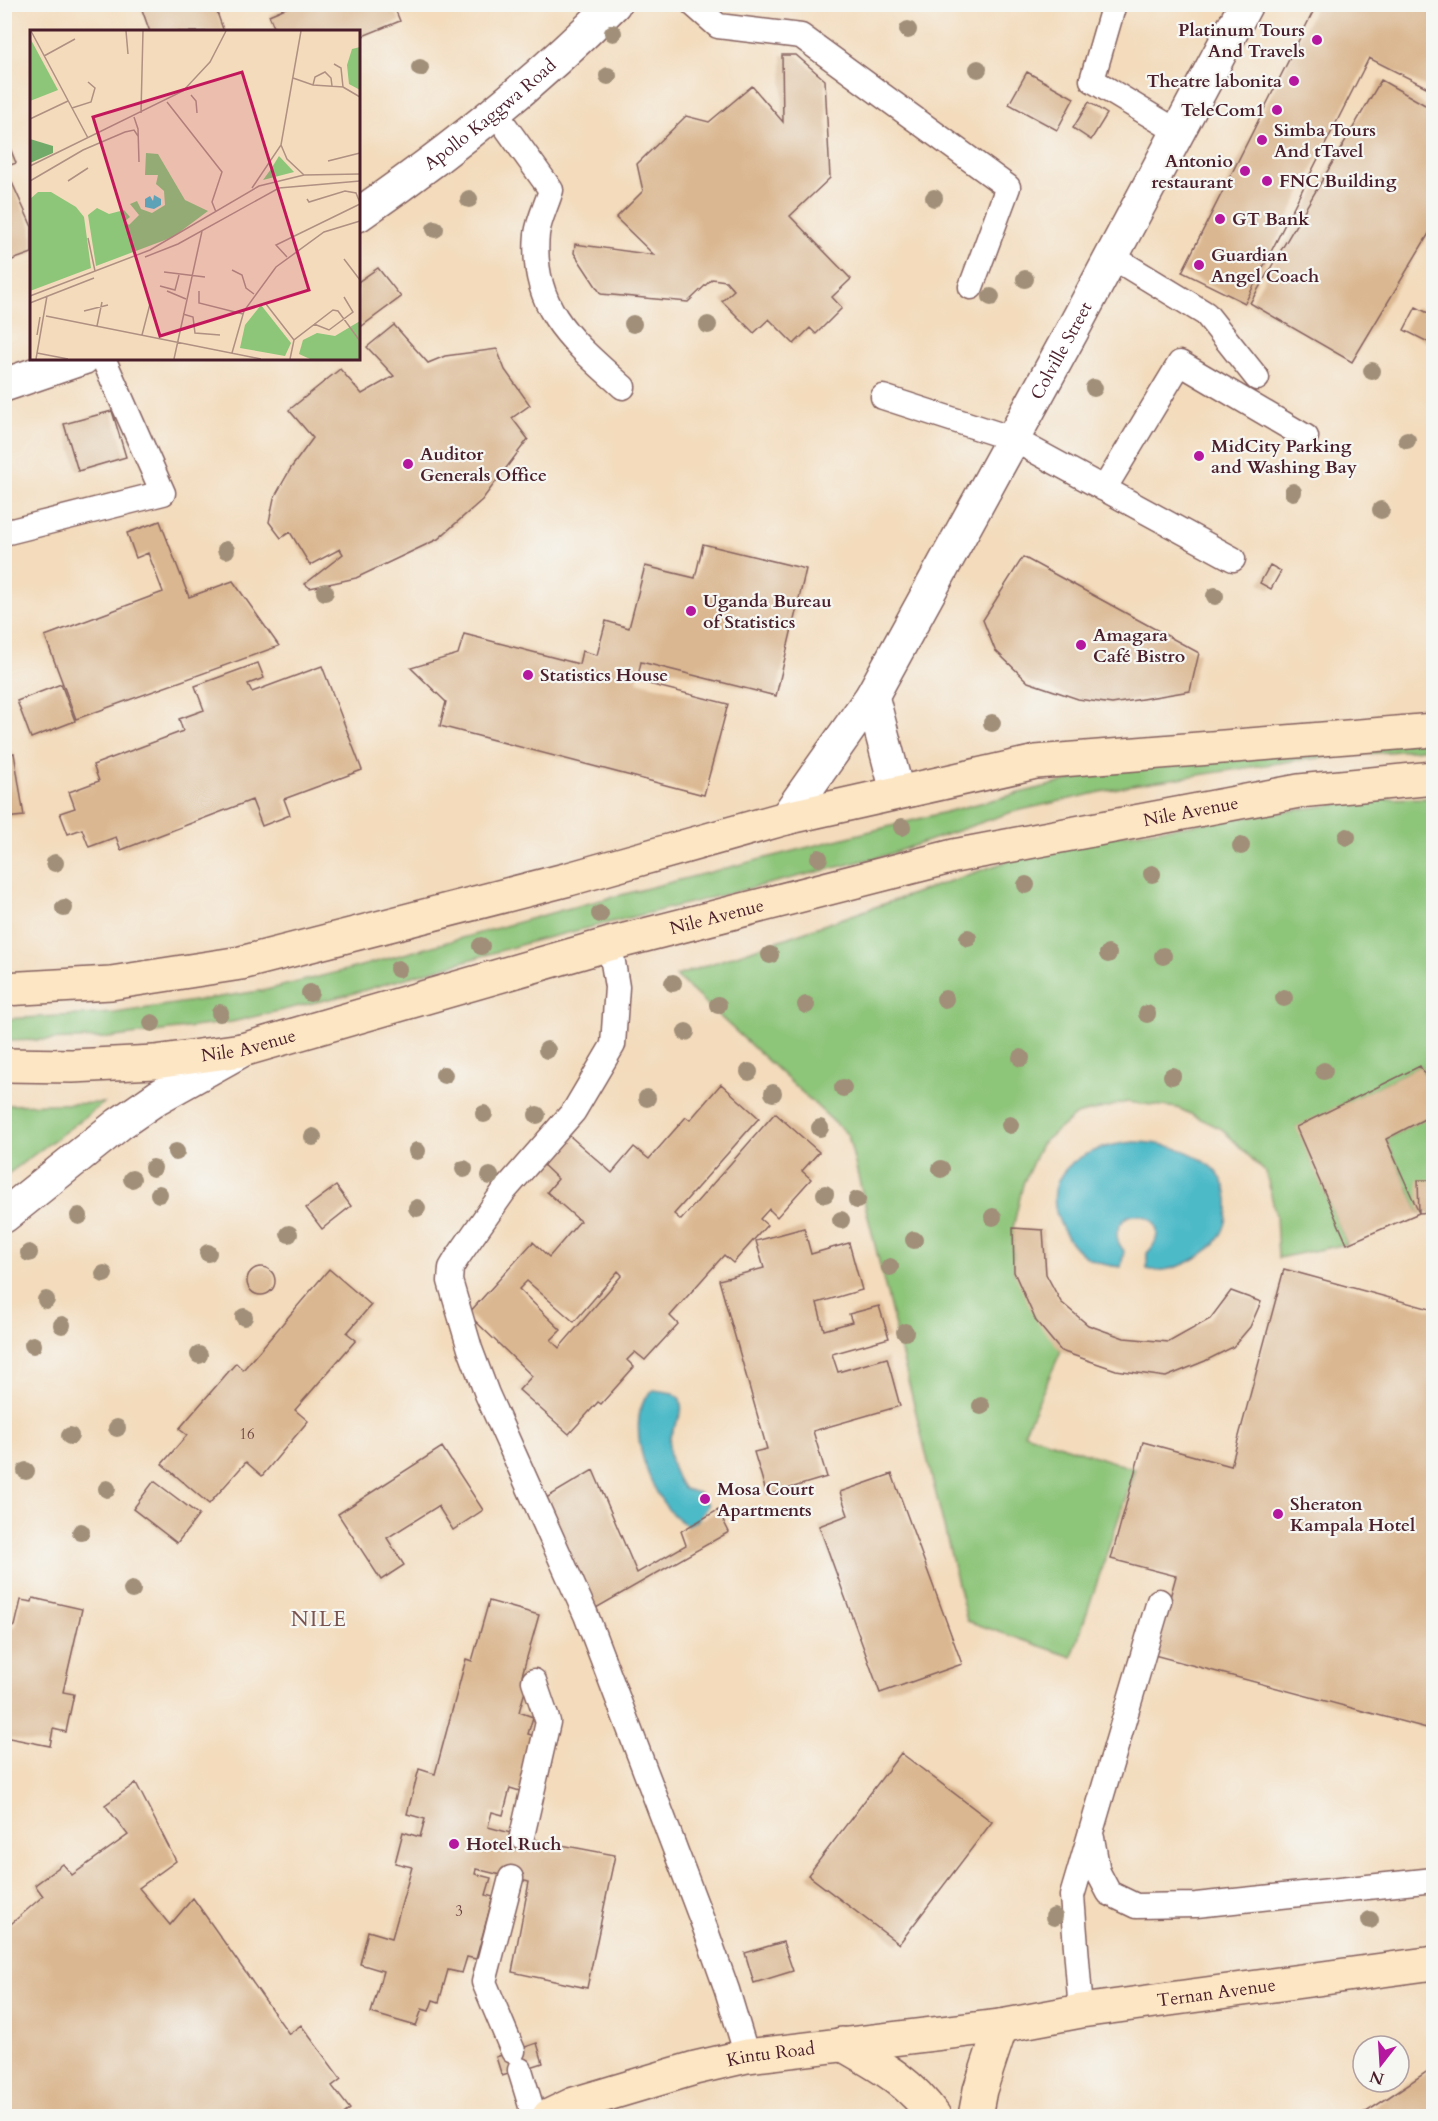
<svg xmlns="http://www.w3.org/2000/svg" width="1438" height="2121" font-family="Cardo,serif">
<rect width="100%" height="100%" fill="#f6f6f2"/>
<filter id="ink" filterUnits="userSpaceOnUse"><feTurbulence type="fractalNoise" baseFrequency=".0167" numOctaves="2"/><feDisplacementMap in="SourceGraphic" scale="12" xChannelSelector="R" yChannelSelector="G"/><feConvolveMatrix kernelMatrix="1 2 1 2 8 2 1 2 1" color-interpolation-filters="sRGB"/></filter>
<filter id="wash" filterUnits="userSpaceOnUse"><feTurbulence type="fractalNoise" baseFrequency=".008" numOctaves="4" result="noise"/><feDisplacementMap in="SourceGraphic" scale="24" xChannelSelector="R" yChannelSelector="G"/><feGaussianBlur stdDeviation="1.35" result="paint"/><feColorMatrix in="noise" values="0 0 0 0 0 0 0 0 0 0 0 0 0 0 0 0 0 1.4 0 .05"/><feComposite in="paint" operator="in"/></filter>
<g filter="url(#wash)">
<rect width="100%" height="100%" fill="#f3dbbc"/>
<path fill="#8dc579" stroke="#6c7252" stroke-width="1.5" d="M 1433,729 L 1433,748 L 1299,760 L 1132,785 L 1012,812 L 887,855 L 534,941 L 351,994 L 232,1022 L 108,1038 L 5,1041 L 5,1019 L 115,1013 L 266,990 L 354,968 L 562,910 L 1106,771 Z
M 1433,798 L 1433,1092 L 1420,1066 L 1297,1127 L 1347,1244 L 1278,1258 L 1276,1216 L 1266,1173 L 1222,1129 L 1178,1108 L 1127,1102 L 1076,1115 L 1041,1144 L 1023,1184 L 1013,1228 L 1014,1272 L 1061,1351 L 1024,1433 L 1135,1469 L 1072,1657 L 967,1621 L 848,1135 L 676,976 L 1057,844 L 1372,799 Z
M 104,1103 L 5,1176 L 5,1105 Z
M 1433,1114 L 1433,1212 L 1419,1213 L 1386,1139 Z"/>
<path fill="#4dbac8" stroke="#4c6c7a" stroke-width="1.5" d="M 1135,1142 C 1180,1143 1237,1163 1227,1217 C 1224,1239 1209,1251 1191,1261 C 1177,1268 1162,1273 1147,1269 L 1147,1253 C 1167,1234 1155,1210 1128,1216 C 1115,1227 1113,1238 1124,1251 L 1121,1267 C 1112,1266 1103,1265 1094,1261 C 1069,1250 1047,1211 1057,1183 C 1069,1154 1108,1144 1135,1142 Z
M 654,1390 L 673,1393 L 680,1399 C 685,1416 676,1420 671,1434 C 665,1451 674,1476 684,1489 L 699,1493 L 708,1505 L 698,1520 L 688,1525 C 653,1512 617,1414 654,1390 Z"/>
<g id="blocks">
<path fill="#dab791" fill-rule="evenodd" d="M 140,4 L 214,4 L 224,32 L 150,32 Z
M 295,4 L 393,4 L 400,21 L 358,38 L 358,32 L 276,32 L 269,15 Z
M 1317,4 L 1434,5 L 1434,91 L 1369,58 L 1245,303 L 1182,272 Z
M 782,55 L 796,55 L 825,80 L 830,178 L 790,216 L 851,279 L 832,297 L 842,308 L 816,334 L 810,328 L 794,344 L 769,319 L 754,333 L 722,301 L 734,290 L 726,281 L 712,279 L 688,302 L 601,294 L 574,253 L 575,244 L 654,255 L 616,218 L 643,191 L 637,164 L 686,116 L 709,122 L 752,86 L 783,122 Z
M 1027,72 L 1074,98 L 1057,130 L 1009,104 Z
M 1381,80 L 1434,110 L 1434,225 L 1352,362 L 1250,303 Z
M 1089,102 L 1107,114 L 1091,140 L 1073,128 Z
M 4,133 L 16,163 L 5,167 L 32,227 L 32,253 L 4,263 Z
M 378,268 L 401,297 L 362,326 L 358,321 L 358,282 Z
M 1416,307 L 1434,316 L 1434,345 L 1404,330 Z
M 394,325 L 428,363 L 445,356 L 497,349 L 505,370 L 530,405 L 512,418 L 528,439 L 482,500 L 438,539 L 356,578 L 310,588 L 305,584 L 343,554 L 340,549 L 310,565 L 290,532 L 281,538 L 269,522 L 274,498 L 291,468 L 313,438 L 289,410 L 340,369 L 362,394 L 394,376 L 367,347 Z
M 112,411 L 126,457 L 78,471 L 64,424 Z
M 160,521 L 189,597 L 233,581 L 279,646 L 76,719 L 45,636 L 163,592 L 148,553 L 136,558 L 127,533 Z
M 703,544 L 806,569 L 776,696 L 641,662 L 637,681 L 728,704 L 704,795 L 440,726 L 446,702 L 411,668 L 458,654 L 464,634 L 579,664 L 582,651 L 597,655 L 606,621 L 629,628 L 645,566 L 695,578 Z
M 1023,557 L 1199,653 L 1190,691 L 1112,704 L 1078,699 L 1028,682 L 995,650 L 983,620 Z
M 1270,565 L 1281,571 L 1271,589 L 1260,583 Z
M 258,663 L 264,678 L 248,684 L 252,692 L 322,666 L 362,770 L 284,799 L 290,815 L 262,826 L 252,800 L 121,850 L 116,837 L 89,847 L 82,829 L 68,834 L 60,813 L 75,808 L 69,792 L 99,781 L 93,765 L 183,731 L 179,719 L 204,710 L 195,686 Z
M 61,684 L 75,721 L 31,738 L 17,701 Z
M 14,753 L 24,816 L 4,818 L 4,755 Z
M 1420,1066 L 1434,1092 L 1434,1114 L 1386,1139 L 1419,1213 L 1347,1244 L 1296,1127 Z
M 721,1084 L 759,1118 L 674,1214 L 681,1220 L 775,1113 L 819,1152 L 802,1171 L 811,1179 L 777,1217 L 769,1209 L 760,1219 L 767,1225 L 733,1263 L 724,1255 L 670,1316 L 678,1324 L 645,1360 L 635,1352 L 627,1360 L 634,1367 L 601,1404 L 598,1402 L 569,1434 L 519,1390 L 532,1376 L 468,1314 L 533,1242 L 549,1257 L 580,1221 L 547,1192 L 558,1179 L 537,1159 L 563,1130 L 612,1173 L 634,1147 L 649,1159 L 686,1117 L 690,1120 ZM 618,1271 L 622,1275 L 559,1348 L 551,1340 L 561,1330 L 519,1289 L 527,1281 L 574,1322 Z
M 1418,1180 L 1434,1180 L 1434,1212 L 1419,1213 Z
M 336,1186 L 351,1206 L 322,1229 L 306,1208 Z
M 804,1228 L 811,1254 L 849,1243 L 862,1290 L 817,1303 L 824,1330 L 852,1322 L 849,1314 L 879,1306 L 889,1338 L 832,1354 L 838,1372 L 887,1358 L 900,1406 L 813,1431 L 827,1477 L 767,1495 L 754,1452 L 767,1449 L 719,1280 L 764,1268 L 756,1241 Z
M 1013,1228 L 1043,1230 L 1046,1274 L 1061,1302 L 1088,1325 L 1124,1338 L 1169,1342 L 1210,1319 L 1231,1291 L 1261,1302 L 1250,1327 L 1233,1347 L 1205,1361 L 1166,1377 L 1116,1370 L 1061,1351 L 1036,1321 L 1014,1272 Z
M247 1281a14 14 0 1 1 28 0a14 14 0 1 1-28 0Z
M 329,1269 L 371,1305 L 347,1333 L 356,1340 L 295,1410 L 308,1421 L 262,1476 L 246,1462 L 209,1504 L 162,1464 L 187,1435 L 179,1429 L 236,1363 L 243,1370 Z
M 1284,1269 L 1434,1310 L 1434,1730 L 1154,1655 L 1176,1576 L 1111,1559 L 1143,1442 L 1231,1466 Z
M 442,1447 L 483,1510 L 453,1530 L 438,1506 L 387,1538 L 404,1565 L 381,1580 L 338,1514 Z
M 593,1470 L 637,1573 L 686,1545 L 681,1531 L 718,1510 L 729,1532 L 596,1608 L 541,1501 Z
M 892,1474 L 962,1664 L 880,1693 L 819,1526 L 848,1515 L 840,1492 Z
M 154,1481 L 199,1515 L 177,1543 L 133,1509 Z
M 33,1598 L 82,1609 L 63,1692 L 74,1694 L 66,1732 L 53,1729 L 50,1746 L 4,1737 L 4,1654 L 10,1656 L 4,1653 L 4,1630 L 15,1626 L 21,1600 L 32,1602 Z
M 489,1601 L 539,1615 L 522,1675 L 529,1677 L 519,1712 L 533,1717 L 528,1734 L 538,1737 L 523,1792 L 510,1788 L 503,1815 L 492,1812 L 488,1827 L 540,1841 L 615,1855 L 587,1988 L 512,1972 L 529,1882 L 476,1869 L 475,1874 L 491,1878 L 486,1895 L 493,1897 L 476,1959 L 467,1957 L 462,1973 L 448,1970 L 439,2002 L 433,2000 L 429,2011 L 422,2009 L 416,2026 L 371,2013 L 383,1971 L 360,1964 L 368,1931 L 392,1938 L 412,1867 L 395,1863 L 403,1832 L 420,1837 L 425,1819 L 407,1814 L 419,1769 L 435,1774 L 466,1659 L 472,1661 Z
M 901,1753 L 992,1822 L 899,1944 L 808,1875 Z
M 136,1783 L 176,1861 L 139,1888 L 170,1925 L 193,1898 L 289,2034 L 301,2025 L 341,2079 L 332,2086 L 350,2109 L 341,2116 L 4,2116 L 4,1930 L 43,1896 L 35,1885 L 63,1864 L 72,1875 L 128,1835 L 105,1805 Z
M 783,1942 L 793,1971 L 754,1983 L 745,1953 Z
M 537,2043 L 543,2063 L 502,2076 L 496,2057 Z
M 1434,2067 L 1434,2116 L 1360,2116 L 1386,2099 Z"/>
</g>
</g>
<g filter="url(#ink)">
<use href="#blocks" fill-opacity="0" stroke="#85615e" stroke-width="1.5"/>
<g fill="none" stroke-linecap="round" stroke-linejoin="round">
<g stroke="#85615e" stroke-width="27">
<path id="lane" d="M 693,4 L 718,26 L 801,36 L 1008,187 L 971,287
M 1114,4 L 1092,80 L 1178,132
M 495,112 L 551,190 C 547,204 539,219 537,234 C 530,309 573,342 623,387
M 1111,256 L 1206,314 L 1257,378
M 883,397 L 1013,439 L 1233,559
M 1104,489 L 1180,363 L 1306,437
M 4,533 L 163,493 L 103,358
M 610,944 L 617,987 L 613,1045 L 574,1111 L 504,1191 L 457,1258 L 451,1268 L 450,1281 L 470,1349 L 487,1394 L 586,1615 L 705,1928 L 727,1990 L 747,2056
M 522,1836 L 548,1722 L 534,1681
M 1092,1838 L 1098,1872 L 1109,1893 L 1136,1906 L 1196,1905 L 1434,1880
M 511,1878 L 484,1982 L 513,2051
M 1081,2011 L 1072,1896 L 1159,1601
M 520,2070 L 534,2116"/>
</g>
<g stroke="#85615e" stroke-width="36">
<g id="street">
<path id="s1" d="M 358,215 C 449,152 536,83 614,4"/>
<path d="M 4,385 L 83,358"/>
<path d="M 872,696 L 897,791"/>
<path id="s2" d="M 786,818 L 872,696 L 1072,331 L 1246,4"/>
<path d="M 4,1216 L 119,1124 L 158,1097 L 242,1050"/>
</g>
</g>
<g stroke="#85615e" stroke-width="36">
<g id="secondary">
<path d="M 4,989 L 111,983 L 241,963 L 569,879 L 786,818 L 1036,762 L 1434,730"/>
<path id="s3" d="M 4,1065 L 72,1066 L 155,1062 L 242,1050 L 610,944 L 954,856 L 1299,791 L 1434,778"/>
<path d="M 842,2044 C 880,2066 908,2080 934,2116"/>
<path id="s4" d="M 549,2116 L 574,2104 L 695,2068 L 747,2056 L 1001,2026 L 1081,2011 L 1434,1963"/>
<path d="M 975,2116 L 980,2090 L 1001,2026"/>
</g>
</g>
<use href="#lane" stroke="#fff" stroke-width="24"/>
<use href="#street" stroke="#fff" stroke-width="33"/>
<use href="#secondary" stroke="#fce6c4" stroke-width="33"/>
</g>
<g fill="#a18f79">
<circle cx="908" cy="30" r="9"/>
<circle cx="613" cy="33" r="9"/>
<circle cx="420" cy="68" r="9"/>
<circle cx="978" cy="69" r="9"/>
<circle cx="608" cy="76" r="9"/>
<circle cx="934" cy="198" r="9"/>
<circle cx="469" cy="199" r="9"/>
<circle cx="435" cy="229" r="9"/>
<circle cx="1025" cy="279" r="9"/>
<circle cx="991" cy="297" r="9"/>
<circle cx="633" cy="324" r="9"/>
<circle cx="708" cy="325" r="9"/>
<circle cx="1372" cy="371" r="9"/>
<circle cx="1094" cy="388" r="9"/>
<circle cx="1407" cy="440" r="9"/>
<circle cx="1293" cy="492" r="9"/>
<circle cx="1381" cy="510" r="9"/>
<circle cx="226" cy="550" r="9"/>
<circle cx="325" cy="592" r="9"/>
<circle cx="1215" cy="596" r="9"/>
<circle cx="992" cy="723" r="9"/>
<circle cx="902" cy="827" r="9"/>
<circle cx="1347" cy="837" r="9"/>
<circle cx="1241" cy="846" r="9"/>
<circle cx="819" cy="858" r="9"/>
<circle cx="55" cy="863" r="9"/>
<circle cx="1152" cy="874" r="9"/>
<circle cx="1026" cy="885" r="9"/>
<circle cx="64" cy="908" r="9"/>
<circle cx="600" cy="914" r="9"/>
<circle cx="968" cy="938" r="9"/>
<circle cx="481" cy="946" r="9"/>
<circle cx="1108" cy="954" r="9"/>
<circle cx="770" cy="955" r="9"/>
<circle cx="1163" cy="956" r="9"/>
<circle cx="398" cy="969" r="9"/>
<circle cx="673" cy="983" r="9"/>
<circle cx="310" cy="993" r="9"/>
<circle cx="1284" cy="998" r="9"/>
<circle cx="945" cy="999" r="9"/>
<circle cx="718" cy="1005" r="9"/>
<circle cx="806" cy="1005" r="9"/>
<circle cx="220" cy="1013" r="9"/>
<circle cx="1147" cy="1014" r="9"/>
<circle cx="152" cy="1023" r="9"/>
<circle cx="686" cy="1032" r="9"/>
<circle cx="547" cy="1050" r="9"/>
<circle cx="1021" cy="1058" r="9"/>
<circle cx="1324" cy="1071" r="9"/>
<circle cx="749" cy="1072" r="9"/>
<circle cx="444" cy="1075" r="9"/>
<circle cx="1172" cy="1076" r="9"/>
<circle cx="843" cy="1088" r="9"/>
<circle cx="773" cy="1093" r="9"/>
<circle cx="647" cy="1098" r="9"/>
<circle cx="484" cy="1114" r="9"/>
<circle cx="537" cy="1115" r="9"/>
<circle cx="1010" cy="1125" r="9"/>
<circle cx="820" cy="1128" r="9"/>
<circle cx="313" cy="1137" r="9"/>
<circle cx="417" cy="1151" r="9"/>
<circle cx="176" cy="1152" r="9"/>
<circle cx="153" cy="1168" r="9"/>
<circle cx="464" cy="1169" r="9"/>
<circle cx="941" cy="1169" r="9"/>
<circle cx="490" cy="1176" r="9"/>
<circle cx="132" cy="1179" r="9"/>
<circle cx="159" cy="1194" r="9"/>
<circle cx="825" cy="1194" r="9"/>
<circle cx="857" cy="1200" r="9"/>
<circle cx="417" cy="1208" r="9"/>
<circle cx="79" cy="1216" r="9"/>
<circle cx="993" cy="1217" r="9"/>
<circle cx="841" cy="1220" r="9"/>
<circle cx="289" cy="1234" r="9"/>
<circle cx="914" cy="1240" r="9"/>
<circle cx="29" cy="1253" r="9"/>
<circle cx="208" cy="1253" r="9"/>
<circle cx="890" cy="1267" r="9"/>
<circle cx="104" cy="1274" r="9"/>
<circle cx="46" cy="1300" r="9"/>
<circle cx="244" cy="1317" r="9"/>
<circle cx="62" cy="1325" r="9"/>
<circle cx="905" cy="1332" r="9"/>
<circle cx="33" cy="1345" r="9"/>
<circle cx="199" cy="1355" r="9"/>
<circle cx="981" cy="1406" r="9"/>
<circle cx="117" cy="1428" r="9"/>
<circle cx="70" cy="1436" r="9"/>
<circle cx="26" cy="1471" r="9"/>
<circle cx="107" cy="1489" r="9"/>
<circle cx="81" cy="1532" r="9"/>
<circle cx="132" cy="1590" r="9"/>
<circle cx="1054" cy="1917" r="9"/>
<circle cx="1370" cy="1920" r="9"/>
</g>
</g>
<g fill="#b5179e" stroke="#f6f6f2" stroke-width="2">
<circle cx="1317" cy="40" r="6"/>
<circle cx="1294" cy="81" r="6"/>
<circle cx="1277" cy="110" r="6"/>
<circle cx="1262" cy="140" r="6"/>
<circle cx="1245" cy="171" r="6"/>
<circle cx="1267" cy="181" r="6"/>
<circle cx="1220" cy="219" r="6"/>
<circle cx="1199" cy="265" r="6"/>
<circle cx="1199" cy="456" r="6"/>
<circle cx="408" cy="464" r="6"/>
<circle cx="691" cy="611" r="6"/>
<circle cx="1081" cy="645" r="6"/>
<circle cx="528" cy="675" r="6"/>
<circle cx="705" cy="1499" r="6"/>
<circle cx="1278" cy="1514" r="6"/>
<circle cx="454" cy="1844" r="6"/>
</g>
<g text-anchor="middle" stroke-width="4.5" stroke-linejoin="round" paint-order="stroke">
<g font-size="15" fill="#6e4544">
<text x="247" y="1439">16</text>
<text x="459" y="1916">3</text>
</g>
<g font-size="18" font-weight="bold" fill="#4a1f2b" stroke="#f6f6f2" text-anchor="start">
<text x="1305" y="36" text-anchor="end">Platinum Tours<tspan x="1305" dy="21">And Travels</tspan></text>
<text x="1282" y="87" text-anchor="end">Theatre labonita</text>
<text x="1265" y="116" text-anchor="end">TeleCom1</text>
<text x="1274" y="136">Simba Tours<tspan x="1274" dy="21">And tTavel</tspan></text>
<text x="1233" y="167" text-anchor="end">Antonio<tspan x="1233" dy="21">restaurant</tspan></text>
<text x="1279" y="187">FNC Building</text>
<text x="1232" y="225">GT Bank</text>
<text x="1211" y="261">Guardian<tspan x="1211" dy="21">Angel Coach</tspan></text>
<text x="1211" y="452">MidCity Parking<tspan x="1211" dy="21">and Washing Bay</tspan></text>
<text x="420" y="460">Auditor<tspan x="420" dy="21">Generals Office</tspan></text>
<text x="703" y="607">Uganda Bureau<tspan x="703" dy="21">of Statistics</tspan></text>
<text x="1093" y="641">Amagara<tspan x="1093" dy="21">Café Bistro</tspan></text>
<text x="540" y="681">Statistics House</text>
<text x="717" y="1495">Mosa Court<tspan x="717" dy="21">Apartments</tspan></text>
<text x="1290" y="1510">Sheraton<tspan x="1290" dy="21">Kampala Hotel</tspan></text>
<text x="466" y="1850">Hotel Ruch</text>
</g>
<g font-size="18" fill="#4a1f2b" stroke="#f6f6f2">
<text dy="6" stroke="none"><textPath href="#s1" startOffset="166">Apollo Kaggwa Road</textPath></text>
<text dy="6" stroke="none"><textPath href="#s2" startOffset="543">Colville Street</textPath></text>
<text dy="6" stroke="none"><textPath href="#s3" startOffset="1218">Nile Avenue</textPath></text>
<text dy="6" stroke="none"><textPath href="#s3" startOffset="732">Nile Avenue</textPath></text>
<text dy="6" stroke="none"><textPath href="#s3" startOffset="246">Nile Avenue</textPath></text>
<text dy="6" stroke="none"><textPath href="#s4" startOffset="681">Ternan Avenue</textPath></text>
<text dy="6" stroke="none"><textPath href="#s4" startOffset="231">Kintu Road</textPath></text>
</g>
<g font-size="21" letter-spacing="1.5" fill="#7c544f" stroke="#f6f6f2">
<text x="319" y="1626">NILE</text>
</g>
</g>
<g transform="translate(30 30)">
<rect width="330" height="330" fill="#f3dbbc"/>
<path d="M 0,8 L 28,60 L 0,71 ZM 330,17 L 330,60 L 319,54 L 317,35 L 322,19 ZM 116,123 L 128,124 L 155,170 L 178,181 L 143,207 L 66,236 L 58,185 L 67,178 L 79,184 L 94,180 L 100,187 L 95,191 L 99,195 L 109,185 L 100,174 L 107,171 L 111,179 L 122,183 L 135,175 L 134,161 L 126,154 L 128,145 L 115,145 ZM 249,126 L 264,142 L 233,150 L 241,139 ZM 8,162 L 21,162 L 46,177 L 54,187 L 61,238 L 0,261 L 0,169 ZM 231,275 L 261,313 L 255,326 L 210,318 L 215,295 ZM 330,291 L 330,329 L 280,329 L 269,324 L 273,310 L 287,303 L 305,306 Z" fill="#8dc579"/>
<path d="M 0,109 L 23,116 L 23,123 L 0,133 Z" fill="#72aa69"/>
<path d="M 124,165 L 131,169 L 131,175 L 124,179 L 115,177 L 115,169 L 120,166 L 123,171 Z" fill="#4dbac8"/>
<path fill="none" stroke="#af9082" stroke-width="1.5" d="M 1,1 L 58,108M 96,1 L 98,24M 14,26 L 45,9M 263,48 L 283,55 L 313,57 L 311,38 L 304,34M 283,55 L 285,47 L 295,42 L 301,48 L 302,56M 313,57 L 330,67M 161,65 L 166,71 L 167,83M 137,72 L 192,142 L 182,172 L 186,182M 42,78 L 61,72 L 65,58 L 58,52M 111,83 L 113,1M 104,87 L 108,99 L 109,132M 0,89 L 38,71M 251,115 L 257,129 L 274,145M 298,131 L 330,123M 0,136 L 153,61 L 180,32 L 196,1M 0,151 L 53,120 L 95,102 L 104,100 L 108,106M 38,151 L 58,138M 222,158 L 251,115 L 271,1M 277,169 L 279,172 L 315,161 L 326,163 L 330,173M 58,208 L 65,241M 115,227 L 148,214 L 249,158 L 330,151M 257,227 L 246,215 L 330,174M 314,229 L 330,250M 202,240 L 212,245 L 216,258 L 224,264M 134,242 L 175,247M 130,256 L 145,260 L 149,245M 137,261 L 156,269M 169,261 L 169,273 L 213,284M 0,266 L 120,220 L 229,156 L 274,145 L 330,144M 0,273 L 64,248M 236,274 L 264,310M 54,281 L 78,275M 153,284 L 163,287 L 165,303 L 190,305M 16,286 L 231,329M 284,294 L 299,300 L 323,282 L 314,267M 67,296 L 72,272M 7,305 L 10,287M 112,305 L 120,274M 7,323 L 38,329M 202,323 L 214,281 L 246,237 L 294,202 L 330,191M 6,329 L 17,266M 144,329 L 172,201M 260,329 L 264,310 L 303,280 L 308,281 L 330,311"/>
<path fill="#c2185b" fill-opacity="0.15" stroke="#c2185b" stroke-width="3" d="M 212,42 L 279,260 L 130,306 L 63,87 Z"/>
<rect width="330" height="330" fill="none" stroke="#4a1f2b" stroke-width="3"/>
</g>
<rect width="1438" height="2121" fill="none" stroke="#f6f6f2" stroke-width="24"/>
<g transform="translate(1381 2064) rotate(197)"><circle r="28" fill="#f6f6f2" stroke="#b1a0a2" stroke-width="1.5"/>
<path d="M0-4.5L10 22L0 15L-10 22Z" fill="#b5179e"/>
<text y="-9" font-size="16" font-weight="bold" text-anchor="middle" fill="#4a1f2b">N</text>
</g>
</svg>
